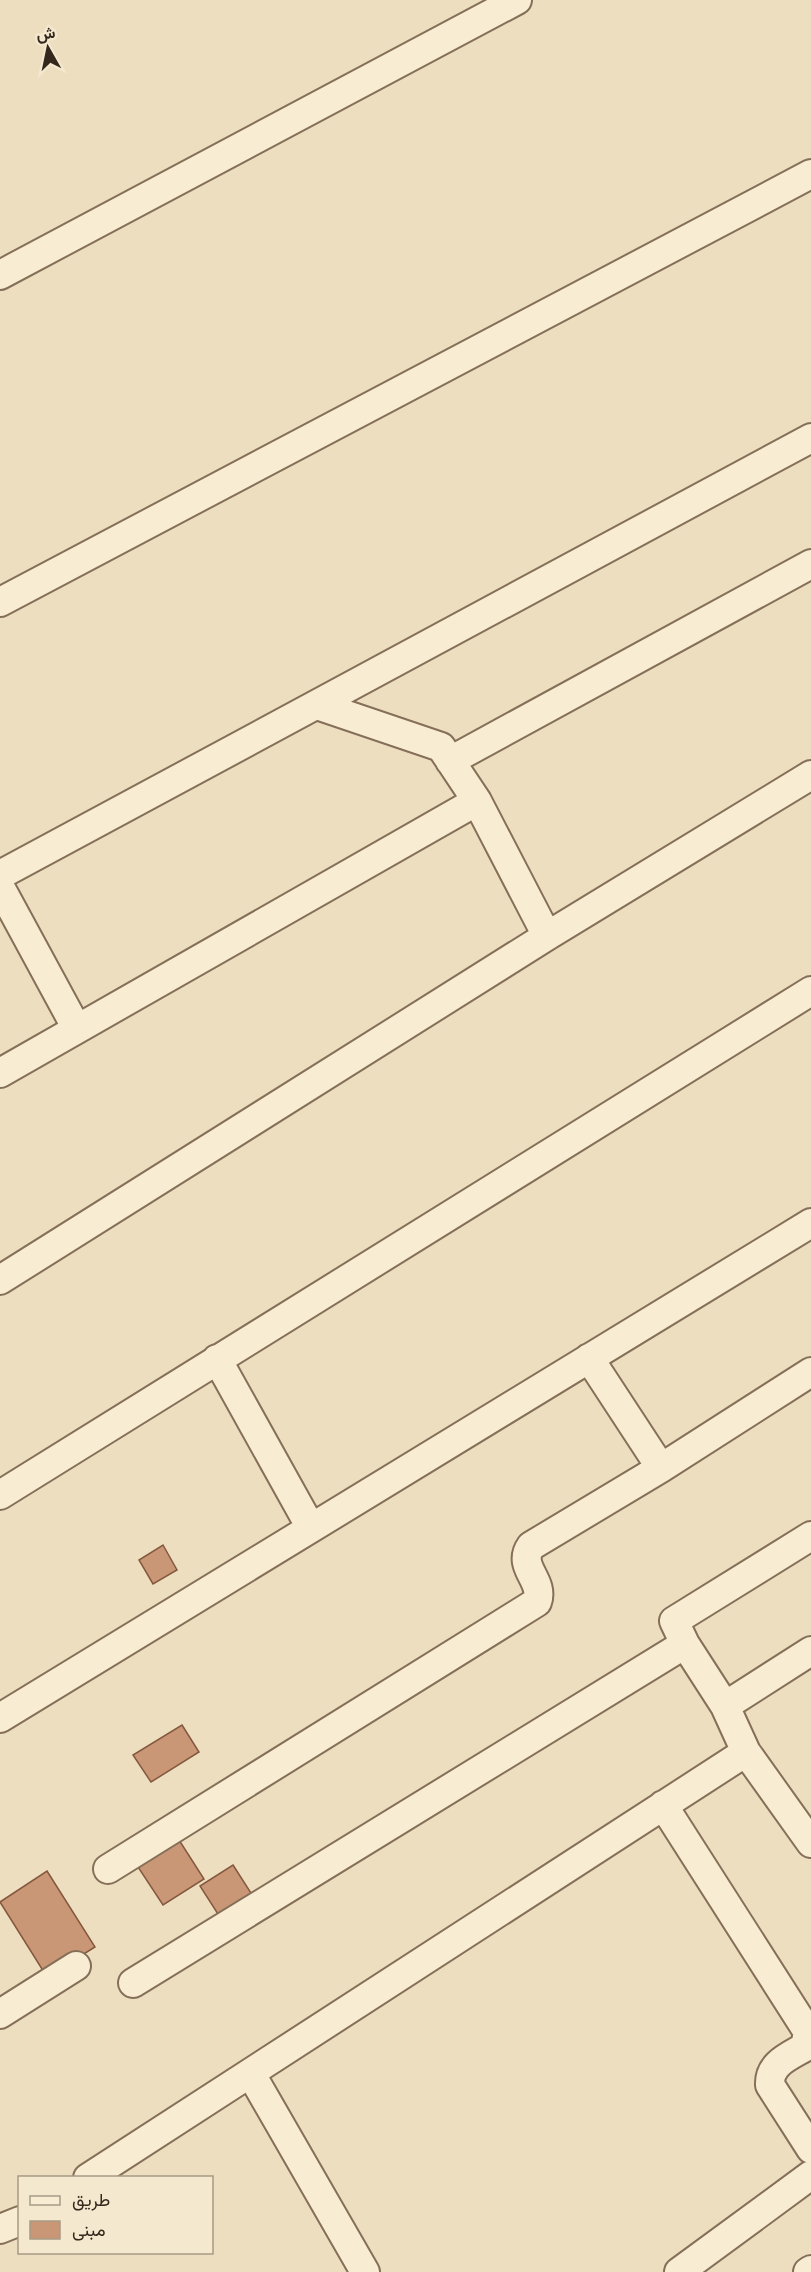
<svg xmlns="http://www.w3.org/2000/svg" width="811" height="2272" font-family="'Crimson Pro',Vazirmatn,serif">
<rect width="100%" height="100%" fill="#ecdebf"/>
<path fill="#ca9776" stroke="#83583f" stroke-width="1.5" d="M 163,1545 L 177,1570 L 153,1584 L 139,1560 Z
M 182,1725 L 199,1752 L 151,1782 L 133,1755 Z
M 179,1840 L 204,1879 L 163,1905 L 138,1867 Z
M 233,1865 L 258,1904 L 225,1925 L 200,1886 Z
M 47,1871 L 95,1947 L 47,1977 L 0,1902 Z"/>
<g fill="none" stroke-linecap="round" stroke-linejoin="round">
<g stroke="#856f58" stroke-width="32">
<path id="minor" d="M 0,275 L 517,0
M 0,602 L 811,174
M 450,761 L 811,564
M 477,801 L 547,936
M 0,875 L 811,438
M 0,887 L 77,1029
M 0,1073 L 477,801 L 441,747 L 317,705
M 0,1280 L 547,936 L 811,775
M 589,1358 L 661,1468 L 811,1372
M 217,1359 L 311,1528
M 0,1495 L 811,991
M 685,1644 L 674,1621 L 811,1536
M 0,1718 L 811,1223
M 746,1752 L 811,1843
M 663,1805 L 808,2032 L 805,2047 C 788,2057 769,2064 770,2085 L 811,2149
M 108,1869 L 537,1602 C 545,1580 516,1567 531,1546 L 661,1468
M 133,1983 L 685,1644 L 725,1706 L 811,1651
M 0,2014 L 76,1966
M 251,2074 L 365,2272
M 88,2178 L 746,1752 L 725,1706
M 0,2229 L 20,2221
M 679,2272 L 811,2175
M 808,2272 L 811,2270"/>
</g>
<use href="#minor" stroke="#f8ecd2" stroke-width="28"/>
</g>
<rect x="18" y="2176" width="195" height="78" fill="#f4e8cf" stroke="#a79b87" stroke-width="1.5"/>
<rect x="30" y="2196" width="30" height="9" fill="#f8ecd2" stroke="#a79b87" stroke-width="1.5"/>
<text x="72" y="2206" font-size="18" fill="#34271c">طريق</text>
<rect x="30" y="2221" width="30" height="18" fill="#ca9776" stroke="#a79b87" stroke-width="1.5"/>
<text x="72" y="2236" font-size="18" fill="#34271c">مبنى</text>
<g transform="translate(48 48) rotate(351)" stroke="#f4e8cf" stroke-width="4.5" paint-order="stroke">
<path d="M0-4.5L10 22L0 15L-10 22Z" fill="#34271c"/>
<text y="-9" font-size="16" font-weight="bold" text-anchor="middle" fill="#34271c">ش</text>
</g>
</svg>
